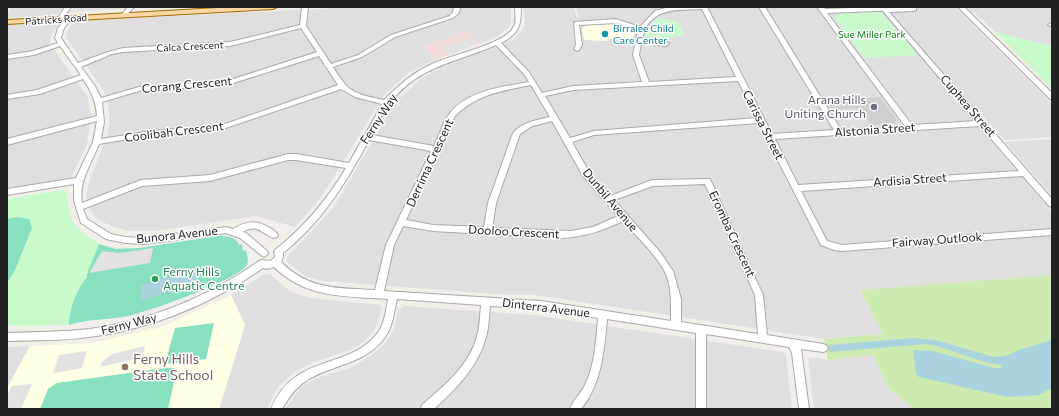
<svg xmlns="http://www.w3.org/2000/svg" width="1059" height="416" font-family="Commissioner,sans-serif">
<rect width="100%" height="100%" fill="#f2efe9"/>
<path fill="#e0dfdf" fill-rule="evenodd" d="M 11,7 L 63,7 L 58,14 L 55,15 L 7,18 L 7,14 Z
M 356,7 L 511,7 L 511,23 L 508,29 L 496,37 L 478,44 L 466,31 L 424,46 L 435,60 L 408,73 L 384,95 L 330,183 L 315,205 L 295,227 L 256,216 L 154,231 L 128,231 L 111,226 L 97,219 L 91,211 L 86,195 L 90,179 L 108,134 L 109,117 L 108,102 L 103,90 L 66,37 L 67,32 L 72,23 L 76,21 Z
M 524,7 L 574,7 L 577,18 L 579,18 L 576,7 L 955,7 L 1052,104 L 1052,137 L 1004,140 L 974,106 L 962,107 L 1052,212 L 1052,275 L 860,291 L 883,334 L 824,339 L 535,295 L 509,295 L 323,281 L 305,276 L 286,261 L 288,256 L 333,208 L 396,102 L 420,79 L 440,68 L 513,40 L 522,30 L 525,25 ZM 611,24 L 633,39 L 607,39 L 583,28 L 587,25 ZM 880,97 L 871,125 L 859,108 L 825,101 Z
M 966,7 L 1052,7 L 1052,46 L 995,32 L 975,13 L 972,13 Z
M 58,22 L 59,23 L 51,36 L 50,44 L 87,96 L 91,112 L 87,145 L 71,178 L 25,186 L 7,188 L 7,25 Z
M 1052,139 L 1052,195 L 1005,142 Z
M 270,274 L 291,292 L 310,298 L 380,305 L 382,308 L 375,329 L 365,341 L 352,349 L 312,363 L 296,371 L 278,387 L 267,409 L 219,409 L 245,325 L 231,295 L 263,275 Z
M 404,306 L 534,315 L 783,352 L 786,356 L 792,409 L 285,409 L 301,387 L 317,378 L 350,368 L 372,355 L 385,344 L 394,329 L 398,310 Z
M 30,346 L 7,388 L 7,347 Z
M 873,355 L 889,389 L 914,409 L 814,409 L 808,358 L 812,357 L 828,360 Z"/>
<path fill="#f2dad9" d="M 466,31 L 478,44 L 435,60 L 424,46 Z"/>
<path fill="#ffffe5" d="M 611,24 L 632,29 L 634,33 L 633,39 L 607,39 L 607,41 L 584,40 L 582,29 L 585,26 Z
M 231,295 L 245,325 L 219,409 L 7,409 L 7,388 L 30,346 L 93,343 L 158,328 L 173,322 Z"/>
<path fill="#d0d0d0" d="M 880,97 L 897,120 L 894,124 L 871,125 L 859,108 L 831,110 L 825,101 Z"/>
<path fill="#cdebb0" d="M 1052,275 L 1052,409 L 914,409 L 889,389 L 873,355 L 828,360 L 824,339 L 883,334 L 860,290 Z"/>
<path fill="#c8facc" d="M 874,12 L 881,13 L 918,55 L 864,58 L 834,16 L 837,14 Z
M 658,18 L 679,22 L 684,35 L 660,39 L 645,37 L 644,36 L 650,25 Z
M 995,32 L 1052,46 L 1052,89 Z
M 61,190 L 67,191 C 68,224 73,226 99,244 L 87,274 L 87,277 C 77,290 69,308 69,325 L 7,326 L 7,199 Z"/>
<path fill="#88e0be" d="M 17,217 L 29,219 L 32,228 L 15,270 L 7,283 L 7,219 Z
M 218,236 C 226,236 236,236 239,245 L 242,244 L 243,251 L 246,250 C 247,255 249,261 247,265 C 238,280 143,314 123,317 C 105,320 87,319 69,325 C 69,308 77,290 87,277 L 87,274 L 99,244 L 116,249 L 139,248 Z
M 214,323 L 206,359 L 165,364 L 175,328 Z
M 164,368 L 174,368 L 176,373 L 168,409 L 40,409 L 48,389 L 57,383 Z"/>
<path fill="#e2e2e2" d="M 88,7 L 124,7 L 122,9 L 69,12 L 73,8 Z
M 470,38 L 474,43 L 471,44 L 472,46 L 448,55 L 442,48 Z
M 153,248 L 150,263 L 89,273 L 102,251 L 120,253 Z
M 145,346 L 143,357 L 100,367 L 102,362 L 112,354 Z
M 87,351 L 82,368 L 53,373 L 59,355 Z
M 32,384 L 21,409 L 7,409 L 7,396 L 12,386 Z"/>
<path fill="#aad3df" d="M 196,267 L 198,282 L 141,301 L 141,285 Z
M 913,338 L 935,340 L 994,357 L 1006,356 L 1019,350 L 1052,340 L 1052,388 L 1039,395 L 1007,397 L 919,377 L 916,374 L 913,350 L 933,351 L 994,368 L 1000,368 L 1002,365 C 977,363 952,348 927,344 L 829,352 L 829,345 Z"/>
<g fill="none" stroke-linecap="round" stroke-linejoin="round">
<g stroke="#a9a9a9" stroke-width="2">
<path id="minor" d="M 65,7 L 71,7 L 63,19 L 59,19 L 58,18 Z
M 128,7 L 134,7 L 127,15 L 123,15 L 122,14 Z
M 302,7 L 308,7 L 306,26 L 331,64 L 358,55 L 391,35 L 449,16 L 453,12 L 454,7 L 460,7 L 459,13 L 453,18 L 395,37 L 362,57 L 333,67 C 336,72 340,78 344,83 C 353,95 371,97 384,100 C 398,86 412,73 430,65 C 449,55 503,45 513,28 C 517,22 515,14 515,7 L 521,7 C 521,26 519,34 501,43 L 529,72 L 542,93 L 573,86 L 642,82 L 633,55 L 638,30 L 616,23 L 579,25 L 582,45 L 579,50 L 577,51 L 574,49 L 576,45 L 574,22 L 616,19 L 640,27 L 655,11 L 669,7 L 707,7 L 772,134 L 834,130 L 759,7 L 765,7 L 841,130 L 905,126 L 817,7 L 823,7 L 825,9 L 877,7 L 916,8 L 916,10 L 914,11 L 889,12 L 1052,199 L 1052,207 L 1049,206 L 1023,176 L 801,191 L 827,241 L 842,245 L 1052,229 L 1052,235 L 842,251 L 834,250 L 821,245 L 759,123 L 594,135 L 572,142 L 589,172 L 610,196 L 652,180 L 710,179 L 763,295 L 767,335 L 823,344 L 826,345 L 828,348 L 826,351 L 823,352 L 801,349 L 809,409 L 799,409 L 792,353 L 789,347 L 706,334 L 706,409 L 696,409 L 696,333 L 607,319 C 604,351 602,383 581,409 L 570,409 C 573,400 581,394 585,385 C 595,365 596,340 598,318 L 541,309 L 490,306 C 489,316 489,327 486,337 C 478,367 456,389 434,409 L 421,409 L 422,405 C 444,386 470,365 477,336 C 480,326 480,315 481,305 L 397,299 C 394,312 393,326 385,337 C 366,365 331,364 306,381 C 295,388 288,399 282,409 L 271,409 C 294,352 351,371 379,331 C 385,322 386,309 388,299 C 347,296 306,299 274,267 L 267,269 L 263,268 C 211,304 152,329 89,337 C 62,341 34,340 7,341 L 7,333 C 34,332 62,332 90,329 C 152,320 208,297 259,261 L 262,260 L 270,261 L 275,257 L 274,252 L 275,250 C 304,227 327,200 346,168 L 296,160 L 288,160 L 210,181 L 142,186 L 83,209 L 87,219 L 111,234 L 125,237 L 144,238 L 226,227 L 233,229 C 245,222 255,219 268,227 C 272,229 276,231 278,235 L 277,237 L 274,238 C 261,234 258,223 243,232 L 246,233 L 267,251 L 268,253 L 267,255 L 264,257 L 261,255 L 240,238 L 226,233 L 144,244 L 125,243 L 106,239 L 81,223 L 74,201 L 74,184 L 7,195 L 7,189 L 76,178 L 93,142 L 97,121 L 7,145 L 7,139 L 97,116 C 96,101 91,91 83,79 L 40,94 L 7,99 L 7,95 L 37,90 L 81,75 L 60,46 L 34,55 L 7,59 L 7,55 L 33,51 L 58,43 L 55,38 L 58,28 L 67,17 L 69,16 L 72,18 L 64,28 L 61,38 L 78,63 L 108,52 L 123,48 L 230,42 L 300,25 ZM 702,9 L 736,77 L 649,82 L 639,55 L 641,43 L 666,46 L 669,44 L 666,42 L 642,40 C 648,7 676,10 702,9 ZM 877,11 L 883,11 L 976,121 L 912,125 L 827,13 ZM 301,28 L 317,52 L 227,81 L 139,87 L 101,98 L 95,86 L 81,67 L 112,54 L 123,52 L 230,46 ZM 496,45 L 524,74 L 529,82 C 502,87 469,90 450,113 C 443,122 439,136 434,146 L 372,135 C 377,125 382,113 390,103 C 419,65 456,63 496,45 ZM 319,56 L 338,85 L 222,125 L 151,131 L 101,139 L 104,122 L 102,102 L 139,91 L 227,85 ZM 738,81 L 757,118 L 594,131 L 570,138 L 545,96 L 573,90 ZM 531,85 L 550,117 C 537,120 522,122 513,133 L 488,203 L 484,227 L 433,225 L 406,220 L 455,116 C 477,94 502,91 531,85 ZM 341,89 L 355,97 L 382,104 L 365,135 L 362,137 L 363,138 L 349,163 L 296,154 L 288,154 L 210,175 L 141,180 L 82,203 C 78,181 92,163 99,144 L 151,135 L 223,129 ZM 552,121 L 583,176 L 618,216 L 593,227 L 571,231 L 492,228 L 496,203 L 520,134 L 532,126 ZM 980,126 L 1019,171 L 798,185 L 775,139 ZM 369,140 L 431,151 L 386,245 L 375,290 C 338,288 309,290 281,262 L 283,257 L 283,253 C 321,223 346,183 369,140 ZM 705,184 L 755,295 L 758,334 L 681,322 L 681,299 L 673,271 L 660,252 L 614,200 L 653,186 ZM 623,221 C 637,237 656,254 666,274 C 672,289 671,306 671,321 L 541,301 L 384,291 L 394,245 L 403,226 L 433,231 L 561,238 C 584,237 602,231 623,221 Z
M 958,7 L 964,7 L 1052,93 L 1052,99 L 1050,99 Z
M 1051,23 L 1052,23 L 1052,27 L 1048,25 Z"/>
</g>
<g stroke="#a06b00" stroke-width="2">
<path id="major" d="M 235,7 L 277,7 L 273,9 L 7,24 L 7,20 Z"/>
</g>
<use href="#minor" fill="#fff" fill-rule="evenodd"/>
<use href="#major" fill="#fcd6a4" fill-rule="evenodd"/>
</g>
<circle fill="#0f9aa8" stroke="#fff" stroke-width="1.5" cx="605" cy="34" r="4"/>
<circle fill="#6b7280" stroke="#fff" stroke-width="1.5" cx="874" cy="107" r="4"/>
<circle fill="#2e9e5b" stroke="#fff" stroke-width="1.5" cx="155" cy="279" r="4"/>
<circle fill="#8d6e63" stroke="#fff" stroke-width="1.5" cx="125" cy="367" r="4"/>
<g text-anchor="middle" stroke-width="3" stroke-linejoin="round" paint-order="stroke">
<g font-size="10" fill="#222" stroke="#fff">
<text transform="translate(56 19) rotate(-4)" y="4">Patricks Road</text>
<text transform="translate(190 46) rotate(-3)" y="4">Calca Crescent</text>
</g>
<g font-size="10" fill="#0d838f" stroke="#fff" text-anchor="start">
<text x="613" y="32">Birralee Child<tspan x="613" dy="12">Care Center</tspan></text>
</g>
<g font-size="10" fill="#0c8416" stroke="#fff">
<text x="872" y="38">Sue Miller Park</text>
</g>
<g font-size="12" fill="#222" stroke="#fff">
<text transform="translate(187 85) rotate(-5)" y="4">Corang Crescent</text>
<text transform="translate(968 106) rotate(49)" y="4">Cuphea Street</text>
<text transform="translate(379 119) rotate(-57)" y="4">Ferny Way</text>
<text transform="translate(763 125) rotate(63)" y="4">Carissa Street</text>
<text transform="translate(875 130) rotate(-4)" y="4">Alstonia Street</text>
<text transform="translate(174 132) rotate(-7)" y="4">Coolibah Crescent</text>
<text transform="translate(430 163) rotate(-65)" y="4">Derrima Crescent</text>
<text transform="translate(910 180) rotate(-4)" y="4">Ardisia Street</text>
<text transform="translate(610 200) rotate(50)" y="4">Dunbil Avenue</text>
<text transform="translate(514 232) rotate(3)" y="4">Dooloo Crescent</text>
<text transform="translate(732 234) rotate(65)" y="4">Eromba Crescent</text>
<text transform="translate(177 235) rotate(-6)" y="4">Bunora Avenue</text>
<text transform="translate(937 240) rotate(-4)" y="4">Fairway Outlook</text>
<text transform="translate(546 308) rotate(7)" y="4">Dinterra Avenue</text>
<text transform="translate(129 324) rotate(-14)" y="4">Ferny Way</text>
</g>
<g font-size="12" fill="#5b616d" stroke="#fff" text-anchor="end">
<text x="866" y="104">Arana Hills<tspan x="866" dy="14">Uniting Church</tspan></text>
</g>
<g font-size="12" fill="#27864d" stroke="#fff" text-anchor="start">
<text x="163" y="276">Ferny Hills<tspan x="163" dy="14">Aquatic Centre</tspan></text>
</g>
<g font-size="14" fill="#785e54" stroke="#fff" text-anchor="start">
<text x="133" y="364">Ferny Hills<tspan x="133" dy="16">State School</tspan></text>
</g>
</g>
<rect width="1059" height="416" fill="none" stroke="#222222" stroke-width="16"/>
</svg>
